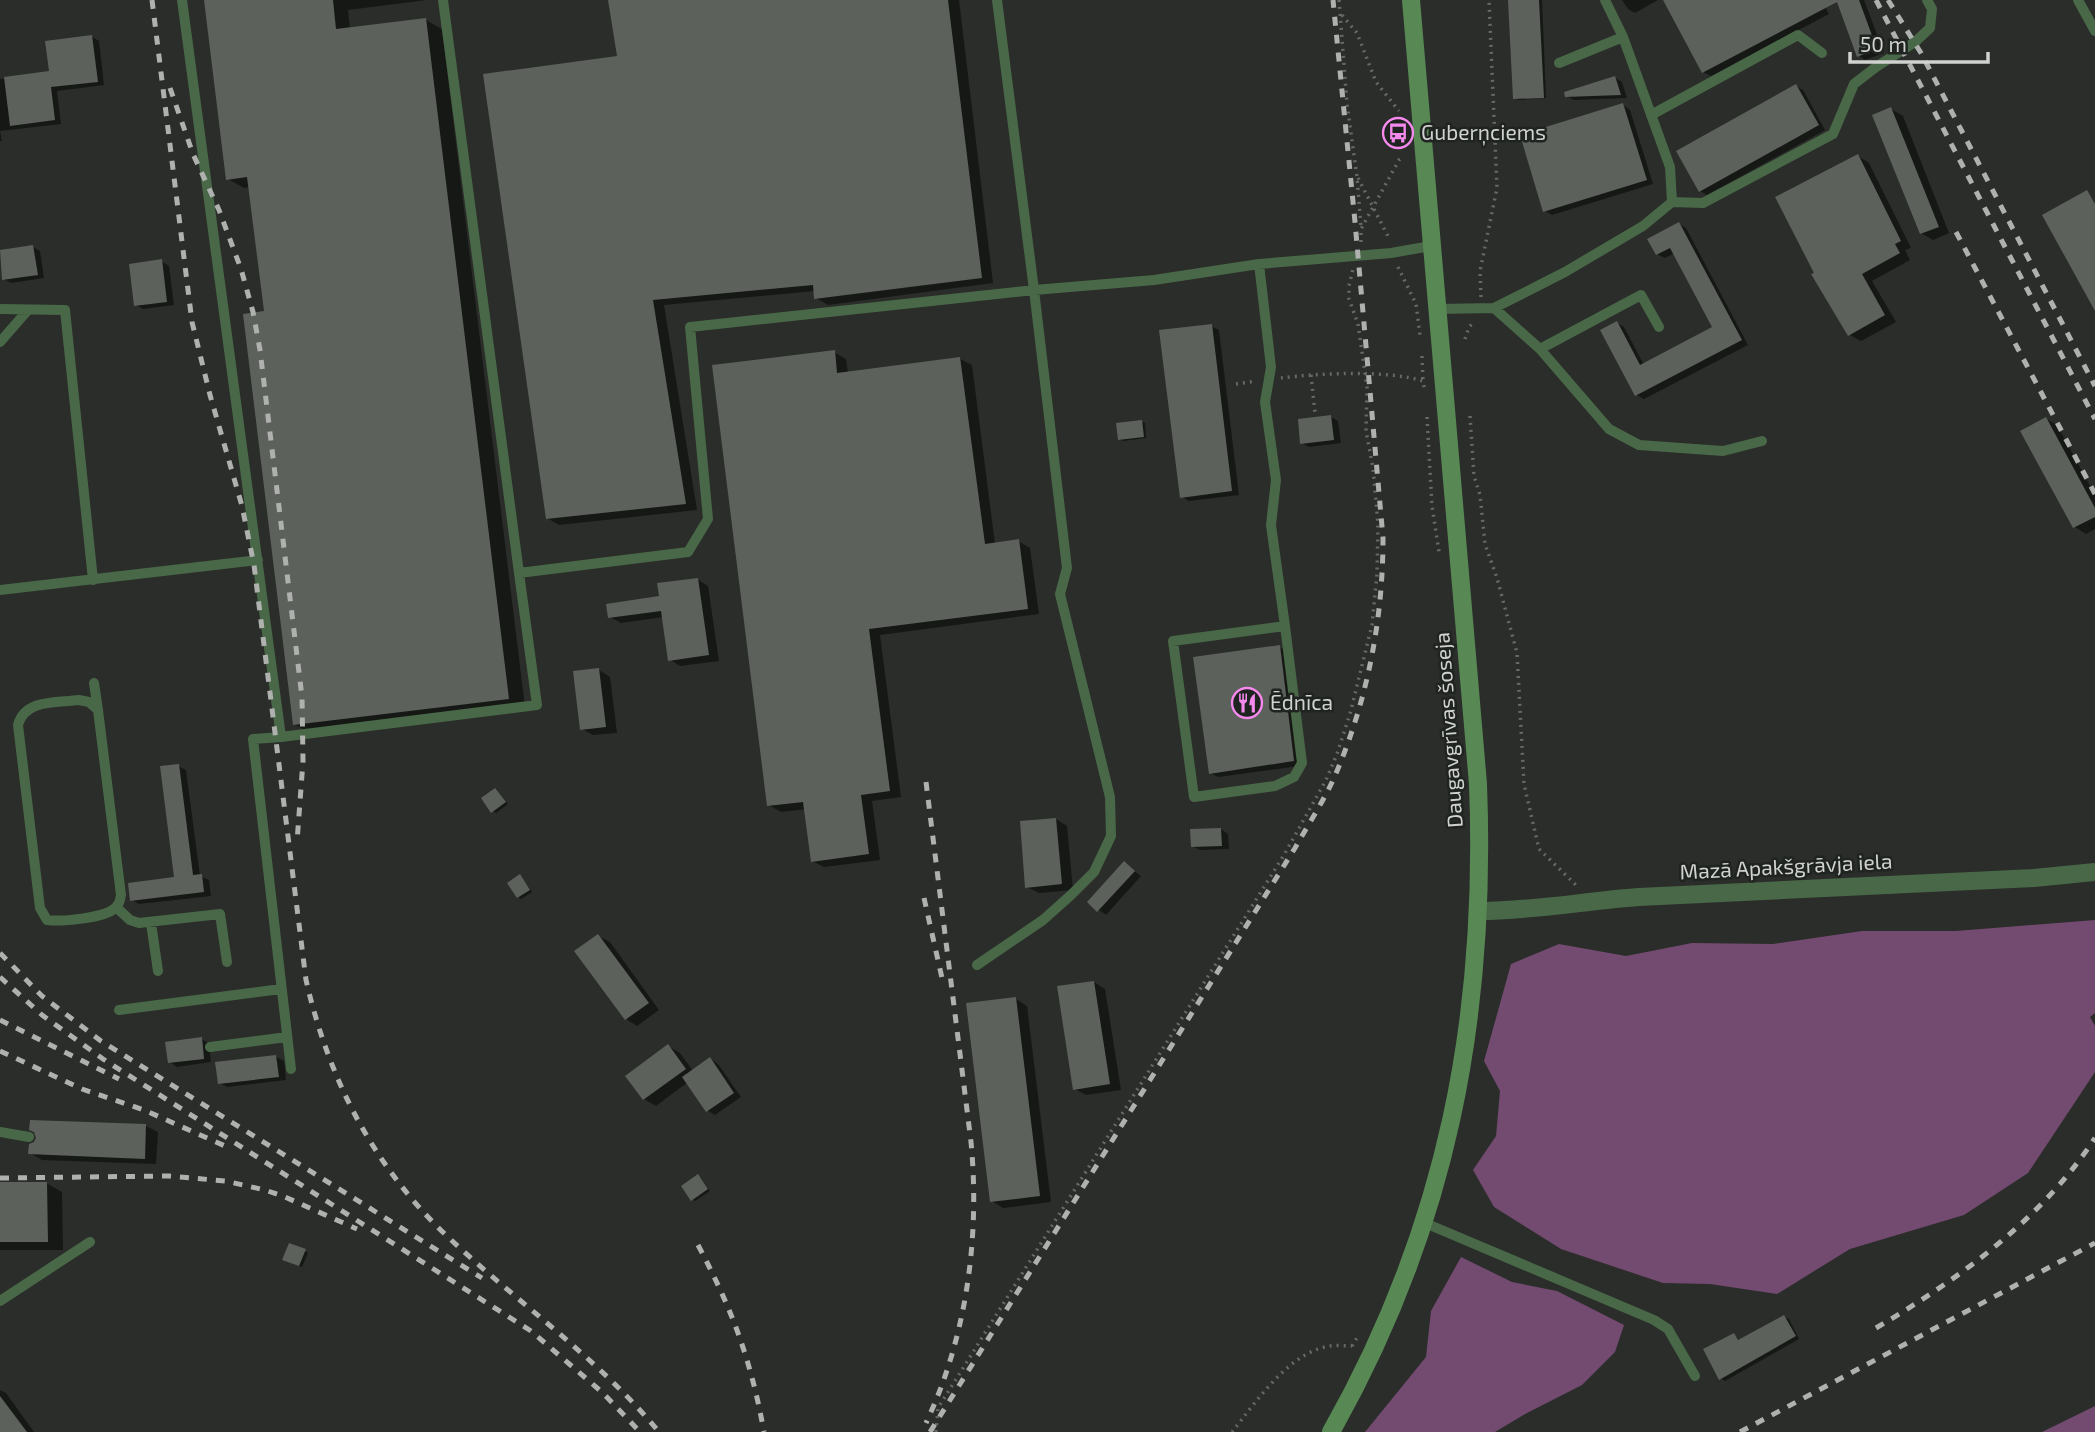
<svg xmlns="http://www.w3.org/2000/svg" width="2095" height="1432" font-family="'Exo 2',sans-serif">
<rect width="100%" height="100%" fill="#2a2d2a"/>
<path fill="#734a70" d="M 2095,920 L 2095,1013 L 2090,1017 L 2095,1026 L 2095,1072 L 2028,1173 L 1964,1215 L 1850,1249 L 1777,1294 L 1710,1284 L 1663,1283 L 1561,1249 L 1494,1207 L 1473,1170 L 1496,1136 L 1500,1091 L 1484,1061 L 1511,964 L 1559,944 L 1626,956 L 1692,943 L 1773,944 L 1862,931 L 1956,931 Z
M 1461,1257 L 1512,1282 L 1557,1291 L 1624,1325 L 1615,1352 L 1582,1385 L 1527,1413 L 1495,1432 L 1365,1432 L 1426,1357 L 1431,1311 Z
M 2095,1406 L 2095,1432 L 2042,1432 Z"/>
<path fill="#0007" d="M 206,0 L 427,0 L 348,10 L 350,29 L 426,20 L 442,29 L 525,707 L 310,733 L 294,724 L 266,313 L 250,187 L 244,188 L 228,179 Z
M 610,0 L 959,0 L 993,283 L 828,305 L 816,298 L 815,291 L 664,305 L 697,510 L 559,525 L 547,518 L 619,57 Z
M 1510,0 L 1542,0 L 1546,98 L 1518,100 L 1515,98 Z
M 1622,0 L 1658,0 L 1635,13 L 1628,9 Z
M 1665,0 L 1821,0 L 1829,14 L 1711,76 L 1703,72 Z
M 1838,0 L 1864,0 L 1884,53 L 1865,60 L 1858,55 Z
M 91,36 L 99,41 L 104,85 L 57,91 L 61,124 L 0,131 L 2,141 L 0,141 L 0,79 L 51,73 Z
M 1615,78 L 1622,82 L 1627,98 L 1574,100 L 1566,96 Z
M 1796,86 L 1803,90 L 1825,130 L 1707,195 L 1700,191 Z
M 1623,105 L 1630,110 L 1653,184 L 1552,215 L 1545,211 Z
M 1891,109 L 1903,116 L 1949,233 L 1933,240 L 1921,233 Z
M 1858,156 L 1869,163 L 1911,248 L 1905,250 L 1910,260 L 1872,281 L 1896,322 L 1861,341 L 1850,335 L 1816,273 Z
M 1679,224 L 1686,228 L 1748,345 L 1644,399 L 1637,395 L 1617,323 L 1624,327 L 1644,365 L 1714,327 L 1675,253 L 1665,258 L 1657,254 Z
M 33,247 L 40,251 L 44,278 L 11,283 L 4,279 L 0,252 Z
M 161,261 L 169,266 L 174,305 L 143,309 L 136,305 Z
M 1211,326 L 1219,330 L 1239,495 L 1189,501 L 1181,496 Z
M 834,352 L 846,359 L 848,373 L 960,359 L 972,365 L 995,544 L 1018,541 L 1030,548 L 1039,614 L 880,635 L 901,797 L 872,801 L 880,860 L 824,867 L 812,861 L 806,809 L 781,812 L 769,805 Z
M 1331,417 L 1338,421 L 1341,443 L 1309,447 L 1302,443 Z
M 2046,419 L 2057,425 L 2095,495 L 2095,529 L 2086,534 L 2075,527 L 2022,431 Z
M 1142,422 L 1145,423 L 1146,438 L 1123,441 L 1119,439 Z
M 697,579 L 708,586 L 719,661 L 680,666 L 669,659 L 663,617 L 621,623 L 610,617 L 661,598 Z
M 1279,647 L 1287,651 L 1300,766 L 1218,777 L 1210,773 Z
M 599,670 L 610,677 L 617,733 L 593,735 L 582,729 Z
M 178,766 L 186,770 L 200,876 L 209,880 L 211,896 L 139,904 L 132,900 L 176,879 Z
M 495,790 L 508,804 L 496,813 L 493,811 Z
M 1056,819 L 1067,826 L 1073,890 L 1039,893 L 1027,887 Z
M 1221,829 L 1228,834 L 1229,849 L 1200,850 L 1192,846 Z
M 1124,863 L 1141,876 L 1106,915 L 1089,902 Z
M 520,876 L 532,892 L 521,899 L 518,897 Z
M 598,936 L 610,942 L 659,1010 L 637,1026 L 626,1019 Z
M 1094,982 L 1105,989 L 1121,1090 L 1086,1095 L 1075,1089 Z
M 1016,999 L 1027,1006 L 1051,1202 L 1003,1208 L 992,1201 Z
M 201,1039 L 209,1043 L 211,1062 L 177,1067 L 170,1062 Z
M 668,1046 L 680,1053 L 693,1071 L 711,1059 L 718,1064 L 741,1097 L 715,1115 L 707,1110 L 688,1082 L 656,1106 L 644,1099 Z
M 276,1057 L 284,1061 L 286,1080 L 227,1087 L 220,1083 Z
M 146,1126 L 158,1132 L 156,1164 L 42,1160 L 30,1153 L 36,1144 Z
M 701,1178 L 710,1191 L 695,1201 L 692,1199 Z
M 46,1183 L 62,1192 L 63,1250 L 0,1250 L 0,1184 Z
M 305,1251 L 308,1253 L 302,1267 L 287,1261 Z
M 1784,1317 L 1789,1319 L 1799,1339 L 1725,1381 L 1720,1378 L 1734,1335 L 1740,1341 Z
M 0,1390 L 6,1393 L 34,1432 L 0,1432 Z"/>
<path fill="#5d615c" d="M 204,0 L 333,0 L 336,29 L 426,18 L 509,699 L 293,725 L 243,314 L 264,311 L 247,177 L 226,180 Z
M 608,0 L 948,0 L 982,278 L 814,299 L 813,285 L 653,300 L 686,504 L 546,519 L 483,74 L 617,56 Z
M 1508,0 L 1539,0 L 1544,98 L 1513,99 Z
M 1663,0 L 1859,0 L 1877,49 L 1857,57 L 1837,2 L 1702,73 Z
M 92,35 L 98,82 L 51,87 L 55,120 L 10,126 L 4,77 L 49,71 L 45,41 Z
M 1615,76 L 1621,95 L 1565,97 L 1564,92 Z
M 1796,84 L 1819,125 L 1699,192 L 1676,151 Z
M 1623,103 L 1647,180 L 1543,212 L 1520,135 Z
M 1891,107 L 1939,227 L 1920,234 L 1872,115 Z
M 1858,154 L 1901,241 L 1895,244 L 1900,253 L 1862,274 L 1885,315 L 1848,336 L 1811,274 L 1814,273 L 1775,197 Z
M 2087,190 L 2095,204 L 2095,311 L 2042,215 Z
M 1679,222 L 1742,340 L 1635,396 L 1600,330 L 1617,321 L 1640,365 L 1712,327 L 1670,248 L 1656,255 L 1647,239 Z
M 33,245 L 38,275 L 2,280 L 0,250 Z
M 162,259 L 167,302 L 134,306 L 129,264 Z
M 1212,324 L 1232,491 L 1180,498 L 1159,330 Z
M 835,350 L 837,373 L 960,357 L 985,544 L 1019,539 L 1028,609 L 869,629 L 890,791 L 861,795 L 869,854 L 811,862 L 803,802 L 767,806 L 712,365 Z
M 1331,415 L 1334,440 L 1300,444 L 1298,419 Z
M 2046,417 L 2095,508 L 2095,517 L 2073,528 L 2020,431 Z
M 1142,420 L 1144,437 L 1118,440 L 1116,423 Z
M 698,578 L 709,655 L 668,661 L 661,611 L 608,618 L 606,604 L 659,596 L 657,583 Z
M 1280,645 L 1294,761 L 1209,774 L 1193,657 Z
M 599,668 L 606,727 L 580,730 L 573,671 Z
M 179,764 L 193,875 L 202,874 L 204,892 L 130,901 L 128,883 L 174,877 L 160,766 Z
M 495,788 L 506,802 L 491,813 L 481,798 Z
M 1056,818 L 1062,884 L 1025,888 L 1020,821 Z
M 1221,828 L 1222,846 L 1191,847 L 1190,829 Z
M 1124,861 L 1135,871 L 1097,912 L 1087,902 Z
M 520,874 L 530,890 L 517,898 L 507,883 Z
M 598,934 L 649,1003 L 625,1020 L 574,951 Z
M 1094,981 L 1110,1084 L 1073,1090 L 1057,986 Z
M 1016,997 L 1040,1196 L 990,1202 L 966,1003 Z
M 202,1037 L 204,1059 L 168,1063 L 165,1042 Z
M 668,1044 L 686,1069 L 643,1100 L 625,1076 Z
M 276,1055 L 279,1077 L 218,1084 L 215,1062 Z
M 710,1057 L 734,1093 L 706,1112 L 682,1077 Z
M 30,1120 L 146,1124 L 145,1159 L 28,1154 L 29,1144 L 34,1142 L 36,1138 L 34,1132 L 29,1130 Z
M 698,1174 L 708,1189 L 691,1201 L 681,1186 Z
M 0,1182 L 47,1182 L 48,1242 L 0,1242 Z
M 289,1243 L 306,1249 L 299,1266 L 282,1260 Z
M 1784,1315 L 1796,1336 L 1719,1380 L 1703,1349 L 1734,1333 L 1738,1340 Z
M 0,1396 L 27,1432 L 0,1432 Z"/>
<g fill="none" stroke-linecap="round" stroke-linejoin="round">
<path stroke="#666966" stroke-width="3.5" stroke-dasharray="2 5" stroke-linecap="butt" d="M 1339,0 L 1347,104 L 1357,177 L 1361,227
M 1342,15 L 1357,33 L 1376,82 L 1399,111
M 1358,178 L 1390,240
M 1361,242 L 1361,229 L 1399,160 L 1402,158
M 1398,267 L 1416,304 L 1420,335
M 1481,297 L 1480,271 L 1497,188 L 1489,0
M 1465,339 L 1469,327 L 1473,323
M 1422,356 L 1423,380
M 1311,375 L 1315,413
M 1281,378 C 1318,373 1388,370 1423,381 L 1425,392
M 1236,384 L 1256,381
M 1470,416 L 1474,476 L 1480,495 L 1485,544 L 1497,578 L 1517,653 L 1524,784 L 1539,849 L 1578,887
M 1427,417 L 1432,506 L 1439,552
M 1352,1346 L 1358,1336
M 936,1432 L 938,1408 L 1284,855 L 1326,780 L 1337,754 L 1350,714 L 1372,625 L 1377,574 L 1378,525 L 1373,468 L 1366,431 L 1367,387 L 1358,324 L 1349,299 L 1349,286 L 1353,269
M 1232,1432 C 1256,1402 1289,1352 1330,1346 C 1337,1345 1345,1346 1352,1346"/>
<path stroke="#496847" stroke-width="10" d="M 182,0 L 281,737 L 537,705 L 519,573 L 688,552 L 708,519 L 690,327 L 1034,290 L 997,0
M 443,0 L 519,573
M 2078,0 L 2095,31
M 1559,63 L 1623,37
M 1651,115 L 1798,35 L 1822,53
M 1672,202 L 1703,203 L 1833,134 L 1854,84 L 1876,67 L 1915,42 L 1930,28 L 1932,9 L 1927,0
M 1259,264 L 1271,367 L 1265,402 L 1276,480 L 1271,525 L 1285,626 L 1173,641 L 1194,797 L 1275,786 L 1294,777 L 1302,763 L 1285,626
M 1494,308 L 1540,349 L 1609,429 L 1639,445 L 1723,451 L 1762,441
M 0,309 L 65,310 L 93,580
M 1437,309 L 1494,308 L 1565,272 L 1643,226 L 1672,202 L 1670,167 L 1623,37 L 1605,0
M 0,342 L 28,310
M 1540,349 L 1641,295 L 1659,327
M 0,590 L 258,560
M 94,683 L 98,710
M 79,700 L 89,702 L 98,710 L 121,895 C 120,901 119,905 114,909 C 103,918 61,922 47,920 L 40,908 L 18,725 C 25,699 56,703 79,700 Z
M 281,737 L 253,739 L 291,1069
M 116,907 L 130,920 L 139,923 L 220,914 L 227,962
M 151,923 L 158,971
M 977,965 L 1043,920 L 1071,895 L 1094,872 L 1111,836 L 1110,797 L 1060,594 L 1067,568 L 1034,290 L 1154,280 L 1259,264 L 1391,253 L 1431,246
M 119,1010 L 281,989
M 210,1047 L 287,1037
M 0,1132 L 29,1137
M 1425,1223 L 1654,1320 L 1668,1329 L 1695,1376
M 0,1301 L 90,1242"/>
<path stroke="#496847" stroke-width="18" d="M 1479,911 C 1534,911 1584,901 1639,897 L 2034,878 L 2095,872"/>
<path stroke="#588954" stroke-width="18" d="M 1331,1432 C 1447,1227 1487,1018 1478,784 L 1411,0"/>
<path stroke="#afb1af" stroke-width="5" stroke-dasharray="9 9" stroke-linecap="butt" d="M 152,0 L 192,322 L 210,395 L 242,506 L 254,565 L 306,980 C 329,1080 373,1166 448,1237 C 518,1303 598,1358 659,1432
M 1876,0 L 2095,419
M 1888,0 L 1921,53 L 2095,386
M 170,88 L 193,154 L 219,210 L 241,269 L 253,312 L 260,350 L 302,697 L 303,761 L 297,842
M 1956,232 L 2095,494
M 926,782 L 971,1142 C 980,1236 967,1336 926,1423
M 924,898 L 942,978
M 0,953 L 42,996 L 101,1041 L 482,1278
M 0,977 L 42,1015 L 103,1059 L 531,1331 L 603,1393 L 640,1432
M 0,1020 L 119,1079
M 0,1051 L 82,1089 L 144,1110 L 225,1146
M 0,1178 L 169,1176 L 225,1181 L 265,1190 L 285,1197 L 357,1229
M 698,1245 C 732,1309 751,1360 764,1432
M 1876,1328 C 1959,1279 2042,1219 2095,1138
M 930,1432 L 1295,848 C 1308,825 1323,802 1334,778 C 1367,702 1383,621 1383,538 L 1355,222 L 1333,0
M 1740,1432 L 2095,1243"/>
</g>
<defs>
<g id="bus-ring" transform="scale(1.575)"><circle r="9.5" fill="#202420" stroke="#f589ee" stroke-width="1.5"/><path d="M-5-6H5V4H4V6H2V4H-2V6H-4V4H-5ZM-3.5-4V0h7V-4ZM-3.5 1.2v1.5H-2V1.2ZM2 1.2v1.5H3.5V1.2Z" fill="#f589ee"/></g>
<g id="restaurant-ring" transform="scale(1.575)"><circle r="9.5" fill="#202420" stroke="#f589ee" stroke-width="1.5"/><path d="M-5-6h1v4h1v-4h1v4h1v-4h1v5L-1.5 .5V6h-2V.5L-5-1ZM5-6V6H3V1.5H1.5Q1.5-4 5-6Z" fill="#f589ee"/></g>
</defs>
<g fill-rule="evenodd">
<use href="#bus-ring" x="1398" y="133"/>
<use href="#restaurant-ring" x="1247" y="703"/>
</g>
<g text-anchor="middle" stroke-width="5" stroke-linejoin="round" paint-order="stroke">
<g font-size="21" fill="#d0d2d0" stroke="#202420" text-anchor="start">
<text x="1421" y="140">Guberņciems</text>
<text x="1270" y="710">Ēdnīca</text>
</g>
<g font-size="21" fill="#d0d2d0" stroke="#202420">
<text transform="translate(1449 730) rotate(-94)" y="7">Daugavgrīvas šoseja</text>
<text transform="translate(1786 867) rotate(-3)" y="7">Mazā Apakšgrāvja iela</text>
</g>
</g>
<path d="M1850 52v10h138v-10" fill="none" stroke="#d0d2d0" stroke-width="3.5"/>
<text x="1860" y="52" font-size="21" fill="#d0d2d0" stroke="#202420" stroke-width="5" paint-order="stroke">50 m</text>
</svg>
